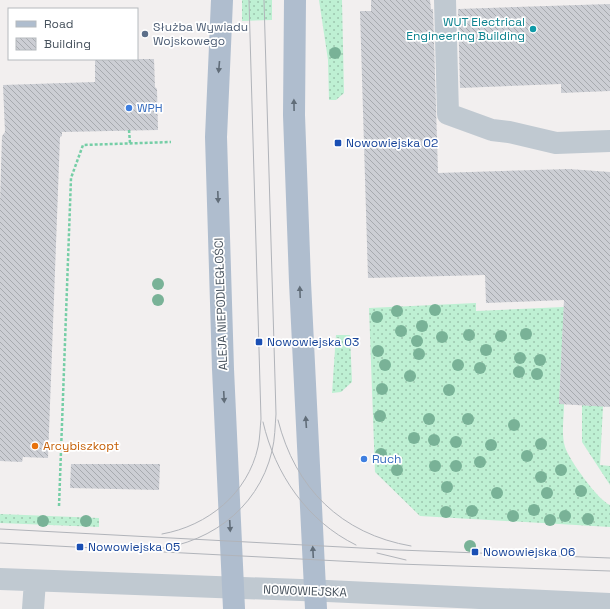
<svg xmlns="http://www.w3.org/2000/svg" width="610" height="609" font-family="'Space Grotesk',sans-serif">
<defs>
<pattern id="grass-dots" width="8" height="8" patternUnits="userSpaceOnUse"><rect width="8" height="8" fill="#bef0d3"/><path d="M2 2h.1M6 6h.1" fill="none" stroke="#9cc5ae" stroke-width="1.8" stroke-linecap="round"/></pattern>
<pattern id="building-back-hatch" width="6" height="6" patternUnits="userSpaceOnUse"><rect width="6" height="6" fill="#ccced4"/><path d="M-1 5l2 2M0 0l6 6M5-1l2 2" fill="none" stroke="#a7aaaf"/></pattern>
</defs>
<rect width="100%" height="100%" fill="#f2efef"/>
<path fill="url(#grass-dots)" d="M 242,0 L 272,0 L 272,20 L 242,21 Z
M 319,0 L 342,0 L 344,93 L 336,100 L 329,100 L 328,60 Z
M 476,303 L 476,311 L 564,307 L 559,404 L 564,404 C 564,418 561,434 565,447 C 569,460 598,500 610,505 L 610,527 L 420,516 L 375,472 L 369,308 Z
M 336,335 L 350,335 L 352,382 L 341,392 L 332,393 Z
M 582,405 L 603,406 L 600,465 L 610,466 L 610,485 L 582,442 Z
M 0,514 L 99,518 L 99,527 L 0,523 Z"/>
<path fill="url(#building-back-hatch)" d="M 371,0 L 430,0 L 431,9 L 433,9 L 438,173 L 569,169 L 610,172 L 610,407 L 559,404 L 564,300 L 486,303 L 485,275 L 368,278 L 360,11 L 371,11 Z
M 610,4 L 610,91 L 561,93 L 561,84 L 460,88 L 458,9 Z
M 95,59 L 154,59 L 155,87 L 157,89 L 158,130 L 62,132 L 62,136 L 60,137 L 48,458 L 23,457 L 22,462 L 0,461 L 0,202 L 2,136 L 5,132 L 3,85 L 95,82 Z
M 71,464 L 160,464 L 159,490 L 70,488 Z"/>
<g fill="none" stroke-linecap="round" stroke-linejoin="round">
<path stroke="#75cea6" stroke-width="2.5" stroke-dasharray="3 2" stroke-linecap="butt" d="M 129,130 L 130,143
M 59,506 L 71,178 L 83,145 L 171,142"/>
<path stroke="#c0c9d1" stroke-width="22" d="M 445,0 L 448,114 L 492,130 L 509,132 L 556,143 L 610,141
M 0,579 L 327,591 L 610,604
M 33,609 L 35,581"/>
<path stroke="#afbdce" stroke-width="22" d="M 222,0 L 216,137 L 223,369 L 234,609
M 295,0 L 294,115 L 300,282 L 316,609"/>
<path stroke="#b1b4ba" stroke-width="1" d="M 278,420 C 295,488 341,534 411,546
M 263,422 C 275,474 307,521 356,545
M 0,529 L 399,550 L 610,558
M 162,534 C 208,526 248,493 258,447 C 260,438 260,428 261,419 L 249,0
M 0,543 L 150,551
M 144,550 C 204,548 258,511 272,451 C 275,439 275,426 276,414 L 264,0
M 164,552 L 398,564 L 610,571
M 377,553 L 406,560"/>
</g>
<g fill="#79b297">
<circle cx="335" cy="53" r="6"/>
<circle cx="158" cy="284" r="6"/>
<circle cx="158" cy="300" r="6"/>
<circle cx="435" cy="310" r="6"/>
<circle cx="397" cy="311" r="6"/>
<circle cx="377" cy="317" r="6"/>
<circle cx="422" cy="326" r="6"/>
<circle cx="401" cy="331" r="6"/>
<circle cx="526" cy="334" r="6"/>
<circle cx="469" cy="335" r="6"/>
<circle cx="501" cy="336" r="6"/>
<circle cx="442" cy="337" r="6"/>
<circle cx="417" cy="341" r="6"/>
<circle cx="486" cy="350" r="6"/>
<circle cx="378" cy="351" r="6"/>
<circle cx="419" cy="354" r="6"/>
<circle cx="520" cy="358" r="6"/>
<circle cx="540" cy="360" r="6"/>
<circle cx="385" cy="365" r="6"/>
<circle cx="458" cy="365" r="6"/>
<circle cx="480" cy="368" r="6"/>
<circle cx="519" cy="372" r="6"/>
<circle cx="537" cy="374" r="6"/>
<circle cx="410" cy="376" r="6"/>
<circle cx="382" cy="389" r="6"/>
<circle cx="449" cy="390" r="6"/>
<circle cx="380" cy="416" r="6"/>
<circle cx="429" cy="419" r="6"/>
<circle cx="468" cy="419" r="6"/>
<circle cx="514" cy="425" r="6"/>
<circle cx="414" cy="438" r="6"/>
<circle cx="434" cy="440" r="6"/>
<circle cx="456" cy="442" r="6"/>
<circle cx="541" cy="444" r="6"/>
<circle cx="491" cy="445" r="6"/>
<circle cx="381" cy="454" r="6"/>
<circle cx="527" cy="456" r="6"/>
<circle cx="480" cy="462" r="6"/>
<circle cx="435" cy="466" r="6"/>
<circle cx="456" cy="466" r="6"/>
<circle cx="397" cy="470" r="6"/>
<circle cx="561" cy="470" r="6"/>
<circle cx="541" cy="477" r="6"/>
<circle cx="447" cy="487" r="6"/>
<circle cx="581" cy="491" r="6"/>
<circle cx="497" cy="493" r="6"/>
<circle cx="547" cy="493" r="6"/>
<circle cx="534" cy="510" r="6"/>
<circle cx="472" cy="511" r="6"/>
<circle cx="446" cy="512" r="6"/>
<circle cx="513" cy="516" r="6"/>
<circle cx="565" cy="516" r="6"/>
<circle cx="588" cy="519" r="6"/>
<circle cx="550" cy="520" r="6"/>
<circle cx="43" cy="521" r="6"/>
<circle cx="86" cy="521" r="6"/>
<circle cx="470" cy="546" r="6"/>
</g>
<defs><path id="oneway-solid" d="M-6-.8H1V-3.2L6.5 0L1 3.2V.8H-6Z"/></defs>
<g fill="#616d79">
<use href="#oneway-solid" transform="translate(219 67) rotate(95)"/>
<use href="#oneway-solid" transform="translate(294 105) rotate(-91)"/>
<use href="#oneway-solid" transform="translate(218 197) rotate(88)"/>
<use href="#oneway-solid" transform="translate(300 292) rotate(-92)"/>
<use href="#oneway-solid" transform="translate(224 397) rotate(87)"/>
<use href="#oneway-solid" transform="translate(306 422) rotate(-94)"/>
<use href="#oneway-solid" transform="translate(230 526) rotate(87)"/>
<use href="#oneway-solid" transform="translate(313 552) rotate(-93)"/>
</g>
<circle fill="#0f9aa8" stroke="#fff" stroke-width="1.5" cx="533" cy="29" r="4"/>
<circle fill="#5c6f8a" stroke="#fff" stroke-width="1.5" cx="145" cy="34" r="4"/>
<g fill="#3f7fe0" stroke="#fff" stroke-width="1.5">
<circle cx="129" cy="108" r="4"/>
<circle cx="364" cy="459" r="4"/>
</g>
<g fill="#1a4fb4" stroke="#fff" stroke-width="1.5">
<rect x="334" y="139" width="8" height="8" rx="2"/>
<rect x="255" y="338" width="8" height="8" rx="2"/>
<rect x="76" y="543" width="8" height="8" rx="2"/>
<rect x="471" y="548" width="8" height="8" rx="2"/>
</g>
<circle fill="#e8710a" stroke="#fff" stroke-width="1.5" cx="35" cy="446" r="4"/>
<g text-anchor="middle" stroke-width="3.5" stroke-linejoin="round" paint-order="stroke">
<g font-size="12" fill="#0d838f" stroke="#fff" text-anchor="end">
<text x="525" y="26">WUT Electrical<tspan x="525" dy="14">Engineering Building</tspan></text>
</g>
<g font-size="12" fill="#4e5e75" stroke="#fff" text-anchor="start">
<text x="153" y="31">Służba Wywiadu<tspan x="153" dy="14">Wojskowego</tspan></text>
</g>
<g font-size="12" fill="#366cbe" stroke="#fff" text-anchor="start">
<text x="137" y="112">WPH</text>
<text x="372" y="463">Ruch</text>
</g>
<g font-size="12" fill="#164399" stroke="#fff" text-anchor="start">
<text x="346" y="147">Nowowiejska 02</text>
<text x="267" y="346">Nowowiejska 03</text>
<text x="88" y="551">Nowowiejska 05</text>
<text x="483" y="556">Nowowiejska 06</text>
</g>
<g font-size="12" fill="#47525d" stroke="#fff">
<text transform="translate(221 304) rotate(-92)" y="4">ALEJA NIEPODLEGŁOŚCI</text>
<text transform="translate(305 591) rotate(2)" y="4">NOWOWIEJSKA</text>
</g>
<g font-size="12" fill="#c56008" stroke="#fff" text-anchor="start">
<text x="43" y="450">Arcybiszkopt</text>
</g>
</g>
<rect x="8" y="8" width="130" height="52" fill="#ffffff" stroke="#b5babe"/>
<rect x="16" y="21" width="20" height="6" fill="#afbdce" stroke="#b5babe"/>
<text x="44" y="28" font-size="12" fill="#47525d">Road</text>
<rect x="16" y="38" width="20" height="12" fill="url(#building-back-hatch)" stroke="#b5babe"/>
<text x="44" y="48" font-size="12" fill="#47525d">Building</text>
</svg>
